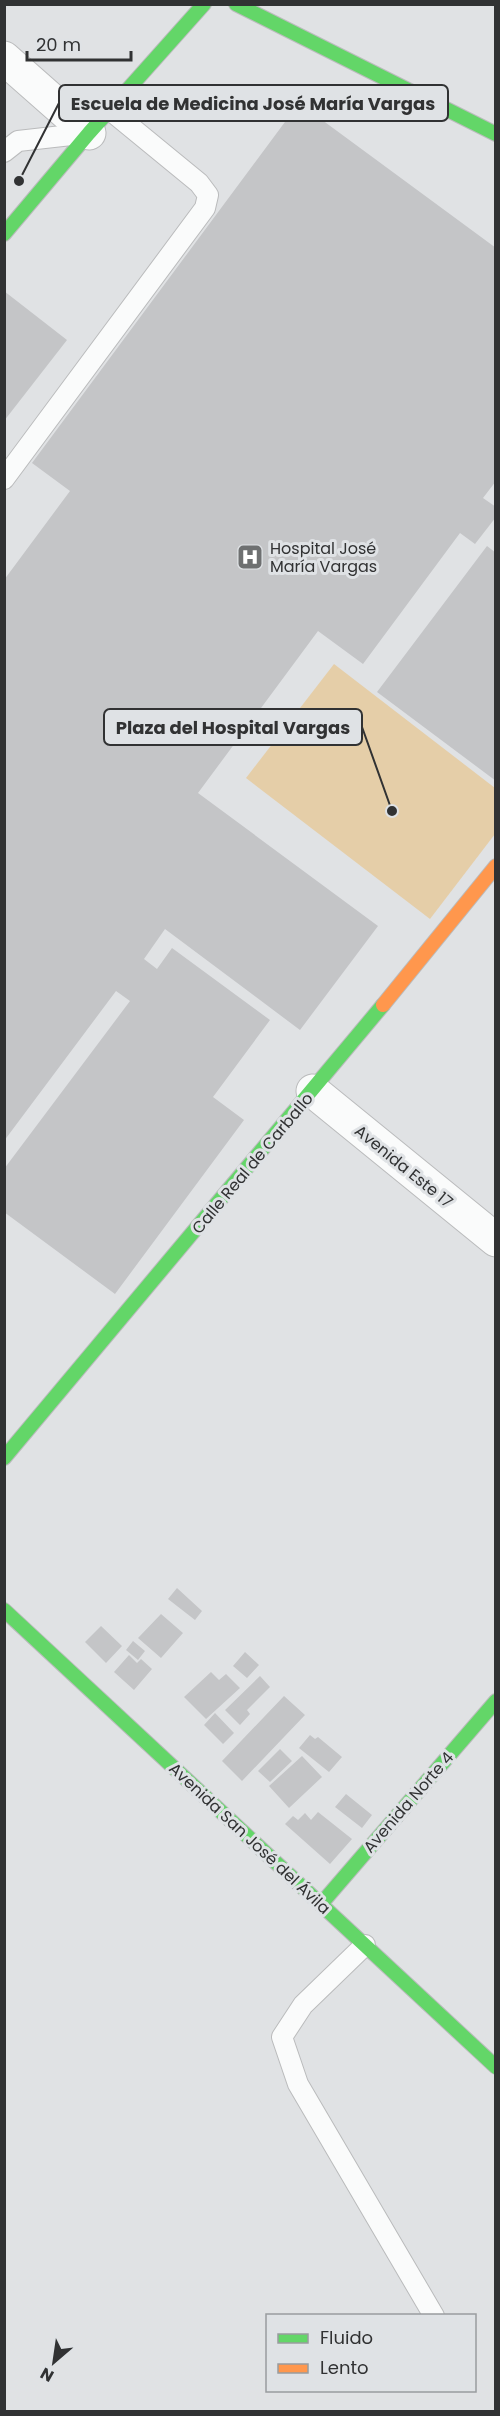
<svg xmlns="http://www.w3.org/2000/svg" width="500" height="2416" font-family="Poppins,sans-serif">
<rect width="100%" height="100%" fill="#e0e2e4"/>
<path fill="#e5cea8" d="M 334,664 L 495,788 L 495,834 L 430,919 L 246,778 Z"/>
<path fill="#c4c5c7" d="M 299,103 L 496,248 L 496,481 L 483,498 L 496,507 L 496,517 L 475,544 L 460,533 L 363,664 L 318,631 L 198,793 L 378,926 L 300,1030 L 165,929 L 144,959 L 157,969 L 172,948 L 270,1020 L 213,1097 L 244,1120 L 115,1294 L 4,1212 L 4,1169 L 130,1001 L 116,991 L 4,1141 L 4,580 L 70,491 L 32,463 Z
M 4,291 L 67,340 L 4,421 Z
M 487,546 L 496,553 L 496,781 L 377,692 Z
M 177,1588 L 202,1611 L 195,1620 L 168,1599 Z
M 161,1614 L 183,1633 L 161,1658 L 138,1638 Z
M 101,1626 L 122,1646 L 106,1663 L 85,1642 Z
M 133,1641 L 145,1651 L 138,1660 L 126,1650 Z
M 245,1652 L 259,1665 L 247,1678 L 233,1666 Z
M 129,1655 L 137,1663 L 141,1659 L 152,1669 L 134,1690 L 114,1672 Z
M 211,1672 L 219,1680 L 226,1674 L 240,1688 L 206,1719 L 184,1697 Z
M 260,1676 L 270,1687 L 247,1710 L 250,1714 L 240,1725 L 225,1710 Z
M 284,1696 L 305,1715 L 242,1781 L 222,1761 Z
M 215,1713 L 234,1733 L 223,1744 L 204,1725 Z
M 310,1735 L 315,1739 L 318,1737 L 342,1757 L 329,1772 L 299,1748 Z
M 280,1749 L 292,1761 L 270,1782 L 258,1771 Z
M 302,1756 L 322,1777 L 289,1808 L 269,1786 Z
M 346,1794 L 372,1815 L 362,1828 L 335,1807 Z
M 318,1812 L 352,1839 L 330,1864 L 285,1824 L 293,1816 L 298,1820 L 305,1813 L 311,1820 Z"/>
<g fill="none" stroke-linecap="round" stroke-linejoin="round">
<g stroke="#babbbc" stroke-width="22">
<path id="lane" d="M 4,152 L 18,141 L 89,133
M 4,479 L 205,208 L 208,195 L 199,183 L 110,110
M 365,1945 L 303,2005 L 282,2037 L 298,2084 L 434,2316"/>
</g>
<g stroke="#babbbc" stroke-width="35">
<path id="street" d="M 4,58 L 89,133
M 313,1091 L 496,1240"/>
</g>
<g stroke="#babbbc" stroke-width="16">
<path id="fast" d="M 236,4 L 496,134
M 4,234 L 89,133 L 204,4
M 4,1458 L 383,1005
M 4,1610 L 496,2067
M 321,1904 L 496,1701"/>
</g>
<g stroke="#babbbc" stroke-width="16">
<path id="slow" d="M 383,1005 L 496,866"/>
</g>
<use href="#lane" stroke="#fafbfb" stroke-width="20"/>
<use href="#street" stroke="#fafbfb" stroke-width="33"/>
<use href="#fast" stroke="#63d668" stroke-width="14"/>
<use href="#slow" stroke="#ff974d" stroke-width="14"/>
</g>
<defs>
<g id="hospital-square" transform="scale(1.35)"><rect x="-9" y="-9" width="18" height="18" rx="4" fill="#6e7071" stroke="#dfe2e5"/><path d="M-5-5h3v3.5h4V-5h3V5h-3V1.5h-4V5h-3Z" fill="#fff"/></g>
</defs>
<g fill-rule="evenodd">
<use href="#hospital-square" x="250" y="557"/>
</g>
<g text-anchor="middle" stroke-width="6" stroke-linejoin="round" paint-order="stroke">
<g font-size="16" fill="#313233" stroke="#dfe2e5" text-anchor="start">
<text x="270" y="554">Hospital José<tspan x="270" dy="18">María Vargas</tspan></text>
</g>
<g font-size="16" fill="#313233" stroke="#dfe2e5">
<text transform="translate(252 1163) rotate(-50)" y="6">Calle Real de Carballo</text>
<text transform="translate(404 1166) rotate(39)" y="6">Avenida Este 17</text>
<text transform="translate(408 1802) rotate(-49)" y="6">Avenida Norte 4</text>
<text transform="translate(250 1838) rotate(43)" y="6">Avenida San José del Ávila</text>
</g>
</g>
<path fill="none" stroke="#313233" stroke-width="2" d="M19 181L59 103M392 811L362 727"/>
<g fill="#313233" stroke="#dfe2e5" stroke-width="2">
<circle cx="19" cy="181" r="6"/>
<circle cx="392" cy="811" r="6"/>
</g>
<g fill="#dfe2e5" stroke="#313233" stroke-width="2">
<rect x="59" y="85" width="389" height="36" rx="6"/>
<rect x="104" y="709" width="258" height="36" rx="6"/>
</g>
<g font-size="18" text-anchor="middle" font-weight="bold" fill="#313233">
<text x="253" y="110">Escuela de Medicina José María Vargas</text>
<text x="233" y="734">Plaza del Hospital Vargas</text>
</g>
<rect width="500" height="2416" fill="none" stroke="#313233" stroke-width="12"/>
<rect x="266" y="2314" width="210" height="78" fill="#dfe2e5" stroke="#999c9e" stroke-width="1.5"/>
<rect x="278" y="2334" width="30" height="9" fill="#63d668" stroke="#999c9e" stroke-width="1.5"/>
<text x="320" y="2344" font-size="18" fill="#313233">Fluido</text>
<rect x="278" y="2364" width="30" height="9" fill="#ff974d" stroke="#999c9e" stroke-width="1.5"/>
<text x="320" y="2374" font-size="18" fill="#313233">Lento</text>
<g transform="translate(54 2362) rotate(209)" stroke="#dfe2e5" stroke-width="4.5" paint-order="stroke">
<path d="M0-4.5L10 22L0 15L-10 22Z" fill="#313233"/>
<text y="-9" font-size="16" font-weight="bold" text-anchor="middle" fill="#313233">N</text>
</g>
<path d="M27 51v9h104v-9" fill="none" stroke="#313233" stroke-width="3"/>
<text x="36" y="51" font-size="18" fill="#313233" stroke="#dfe2e5" stroke-width="4.5" paint-order="stroke">20 m</text>
</svg>
